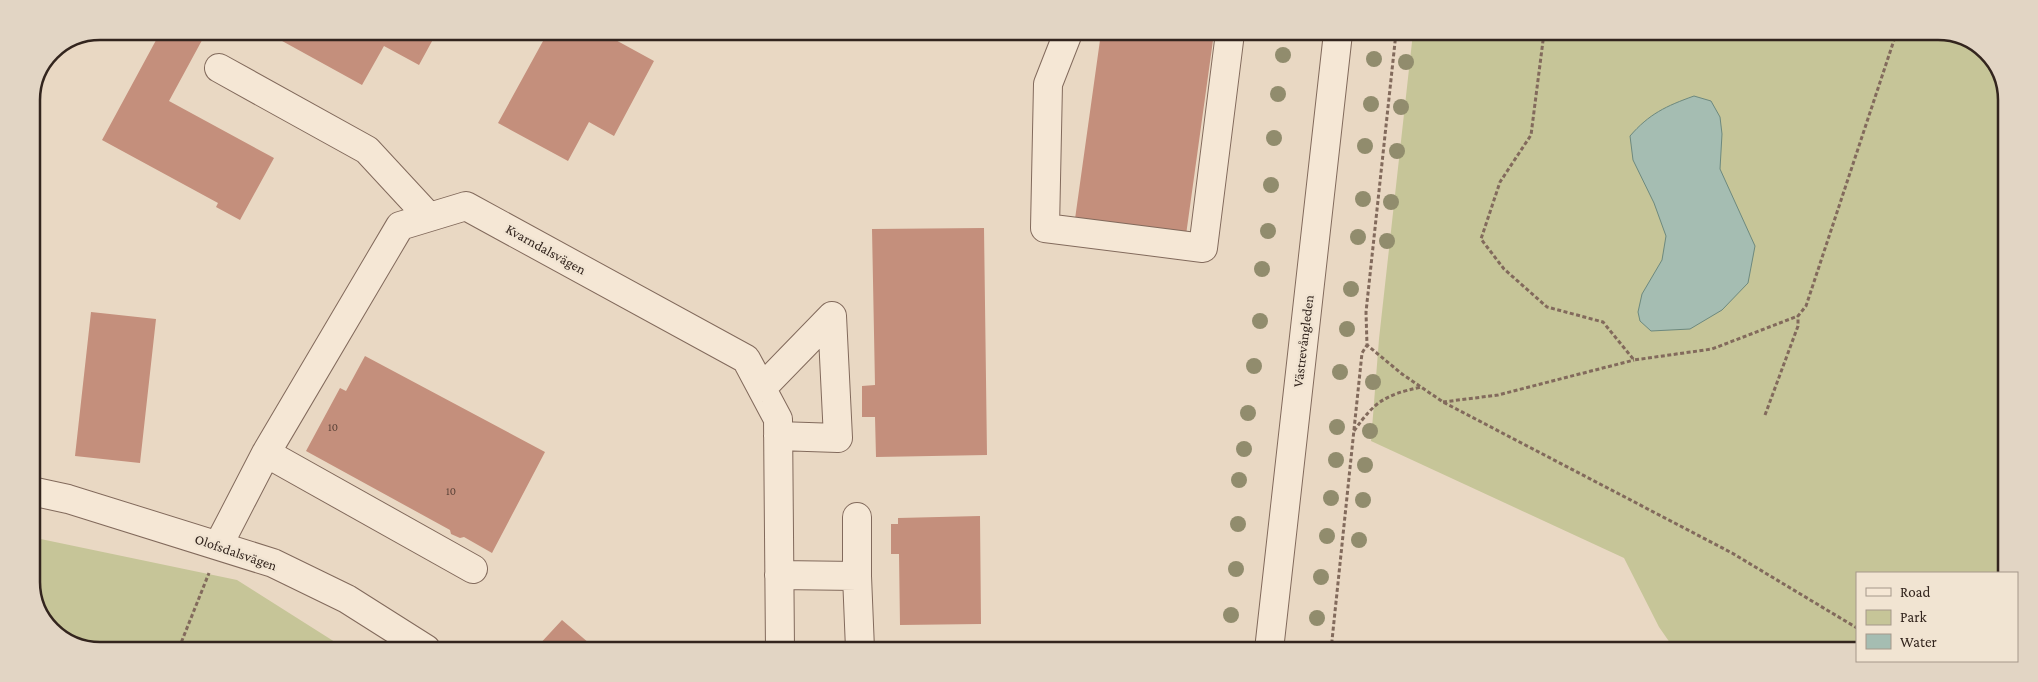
<svg xmlns="http://www.w3.org/2000/svg" width="2038" height="682" font-family="'Crimson Pro',serif">
<rect width="100%" height="100%" fill="#e9d8c3"/>
<path fill="#c6c598" d="M 1413,33 L 1956,34 L 1990,55 L 2007,95 L 2004,573 L 1857,573 L 1857,651 L 1675,650 L 1659,627 L 1624,558 L 1371,441 L 1379,339 Z
M 31,537 L 237,580 L 346,649 L 82,648 L 46,624 L 31,587 Z"/>
<path fill="#a5bdb2" stroke="#6d897e" d="M 1694,96 L 1711,101 L 1720,117 L 1722,134 L 1720,169 L 1755,246 L 1748,283 L 1722,310 L 1690,329 L 1651,331 L 1640,321 L 1638,312 L 1642,294 L 1662,260 L 1666,236 L 1654,203 L 1633,160 L 1630,136 C 1649,114 1666,106 1694,96 Z"/>
<path fill="#c48f7c" d="M 161,31 L 207,31 L 169,101 L 274,158 L 240,220 L 216,207 L 218,203 L 102,140 Z
M 264,31 L 437,32 L 419,65 L 384,46 L 362,85 Z
M 548,32 L 601,32 L 654,61 L 614,136 L 589,122 L 568,161 L 498,123 Z
M 1101,33 L 1214,33 L 1186,235 L 1075,219 Z
M 984,228 L 987,455 L 876,457 L 875,417 L 862,417 L 862,386 L 875,385 L 872,229 Z
M 91,312 L 156,319 L 140,463 L 75,456 Z
M 365,356 L 545,452 L 492,553 L 464,537 L 460,538 L 451,534 L 450,530 L 306,451 L 340,388 L 346,391 Z
M 980,516 L 981,624 L 900,625 L 899,554 L 891,554 L 891,524 L 898,524 L 898,518 Z
M 562,620 L 596,649 L 539,649 L 537,647 Z"/>
<g fill="none" stroke-linecap="round" stroke-linejoin="round">
<g stroke="#826a5c" stroke-width="30">
<path id="minor" d="M 1068,33 L 1048,84 L 1045,228 L 1203,248 L 1230,33
M 219,68 L 367,150 L 429,217
M 762,388 L 832,316 L 838,438 L 778,436
M 266,453 L 473,569
M 31,491 L 68,499 L 273,563 L 347,599 L 426,649
M 219,544 L 266,453 L 400,226 L 466,206 L 746,359 L 778,419 L 780,649
M 779,575 L 857,576 L 857,517
M 857,576 L 860,649
M 1269,650 L 1338,33"/>
</g>
<path stroke="#826a5c" stroke-width="3" stroke-dasharray="4 2.5" stroke-linecap="butt" d="M 1396,33 L 1366,312 L 1367,345 L 1402,374 L 1443,402 L 1732,553 L 1857,628
M 1544,33 L 1531,135 L 1500,182 L 1481,239 L 1504,269 L 1547,307 L 1603,322 L 1634,360 L 1712,349 L 1798,316
M 1443,402 L 1498,395 L 1634,360
M 1765,415 L 1798,326 L 1798,316 L 1806,306 L 1896,34
M 1354,431 C 1375,401 1385,395 1421,387
M 179,648 L 209,573
M 1331,650 L 1362,353 L 1367,345"/>
<use href="#minor" stroke="#f5e7d5" stroke-width="28"/>
</g>
<g fill="#918c6d">
<circle cx="1283" cy="55" r="8"/>
<circle cx="1374" cy="59" r="8"/>
<circle cx="1406" cy="62" r="8"/>
<circle cx="1278" cy="94" r="8"/>
<circle cx="1371" cy="104" r="8"/>
<circle cx="1401" cy="107" r="8"/>
<circle cx="1274" cy="138" r="8"/>
<circle cx="1365" cy="146" r="8"/>
<circle cx="1397" cy="151" r="8"/>
<circle cx="1271" cy="185" r="8"/>
<circle cx="1363" cy="199" r="8"/>
<circle cx="1391" cy="202" r="8"/>
<circle cx="1268" cy="231" r="8"/>
<circle cx="1358" cy="237" r="8"/>
<circle cx="1387" cy="241" r="8"/>
<circle cx="1262" cy="269" r="8"/>
<circle cx="1351" cy="289" r="8"/>
<circle cx="1260" cy="321" r="8"/>
<circle cx="1347" cy="329" r="8"/>
<circle cx="1254" cy="366" r="8"/>
<circle cx="1340" cy="372" r="8"/>
<circle cx="1373" cy="382" r="8"/>
<circle cx="1248" cy="413" r="8"/>
<circle cx="1337" cy="427" r="8"/>
<circle cx="1370" cy="431" r="8"/>
<circle cx="1244" cy="449" r="8"/>
<circle cx="1336" cy="460" r="8"/>
<circle cx="1365" cy="465" r="8"/>
<circle cx="1239" cy="480" r="8"/>
<circle cx="1331" cy="498" r="8"/>
<circle cx="1363" cy="500" r="8"/>
<circle cx="1238" cy="524" r="8"/>
<circle cx="1327" cy="536" r="8"/>
<circle cx="1359" cy="540" r="8"/>
<circle cx="1236" cy="569" r="8"/>
<circle cx="1321" cy="577" r="8"/>
<circle cx="1231" cy="615" r="8"/>
<circle cx="1317" cy="618" r="8"/>
</g>
<g text-anchor="middle" stroke-width="5" stroke-linejoin="round" paint-order="stroke">
<g font-size="11" fill="#574036">
<text x="333" y="431">10</text>
<text x="451" y="495">10</text>
</g>
<g font-size="14" fill="#33251e" stroke="#f1e4d2">
<text transform="translate(546 249) rotate(29)" y="5">Kvarndalsvägen</text>
<text transform="translate(1303 341) rotate(-83)" y="5">Västrevångleden</text>
<text transform="translate(236 552) rotate(19)" y="5">Olofsdalsvägen</text>
</g>
</g>
<path d="M0 0H2038V682H0ZM100 40H1938A60 60 0 0 1 1998 100V582A60 60 0 0 1 1938 642H100A60 60 0 0 1 40 582V100A60 60 0 0 1 100 40Z" fill="#e2d5c4" fill-rule="evenodd"/>
<path fill="none" stroke="#33251e" stroke-width="2.5" d="M100 40H1938A60 60 0 0 1 1998 100V582A60 60 0 0 1 1938 642H100A60 60 0 0 1 40 582V100A60 60 0 0 1 100 40Z"/>
<rect x="1856" y="572" width="162" height="90" fill="#f1e4d2" stroke="#a5988a"/>
<rect x="1866" y="588" width="25" height="8" fill="#f5e7d5" stroke="#a5988a"/>
<text x="1900" y="597" font-size="15" fill="#33251e">Road</text>
<rect x="1866" y="610" width="25" height="15" fill="#c6c598" stroke="#a5988a"/>
<text x="1900" y="622" font-size="15" fill="#33251e">Park</text>
<rect x="1866" y="634" width="25" height="15" fill="#a5bdb2" stroke="#a5988a"/>
<text x="1900" y="647" font-size="15" fill="#33251e">Water</text>
</svg>
